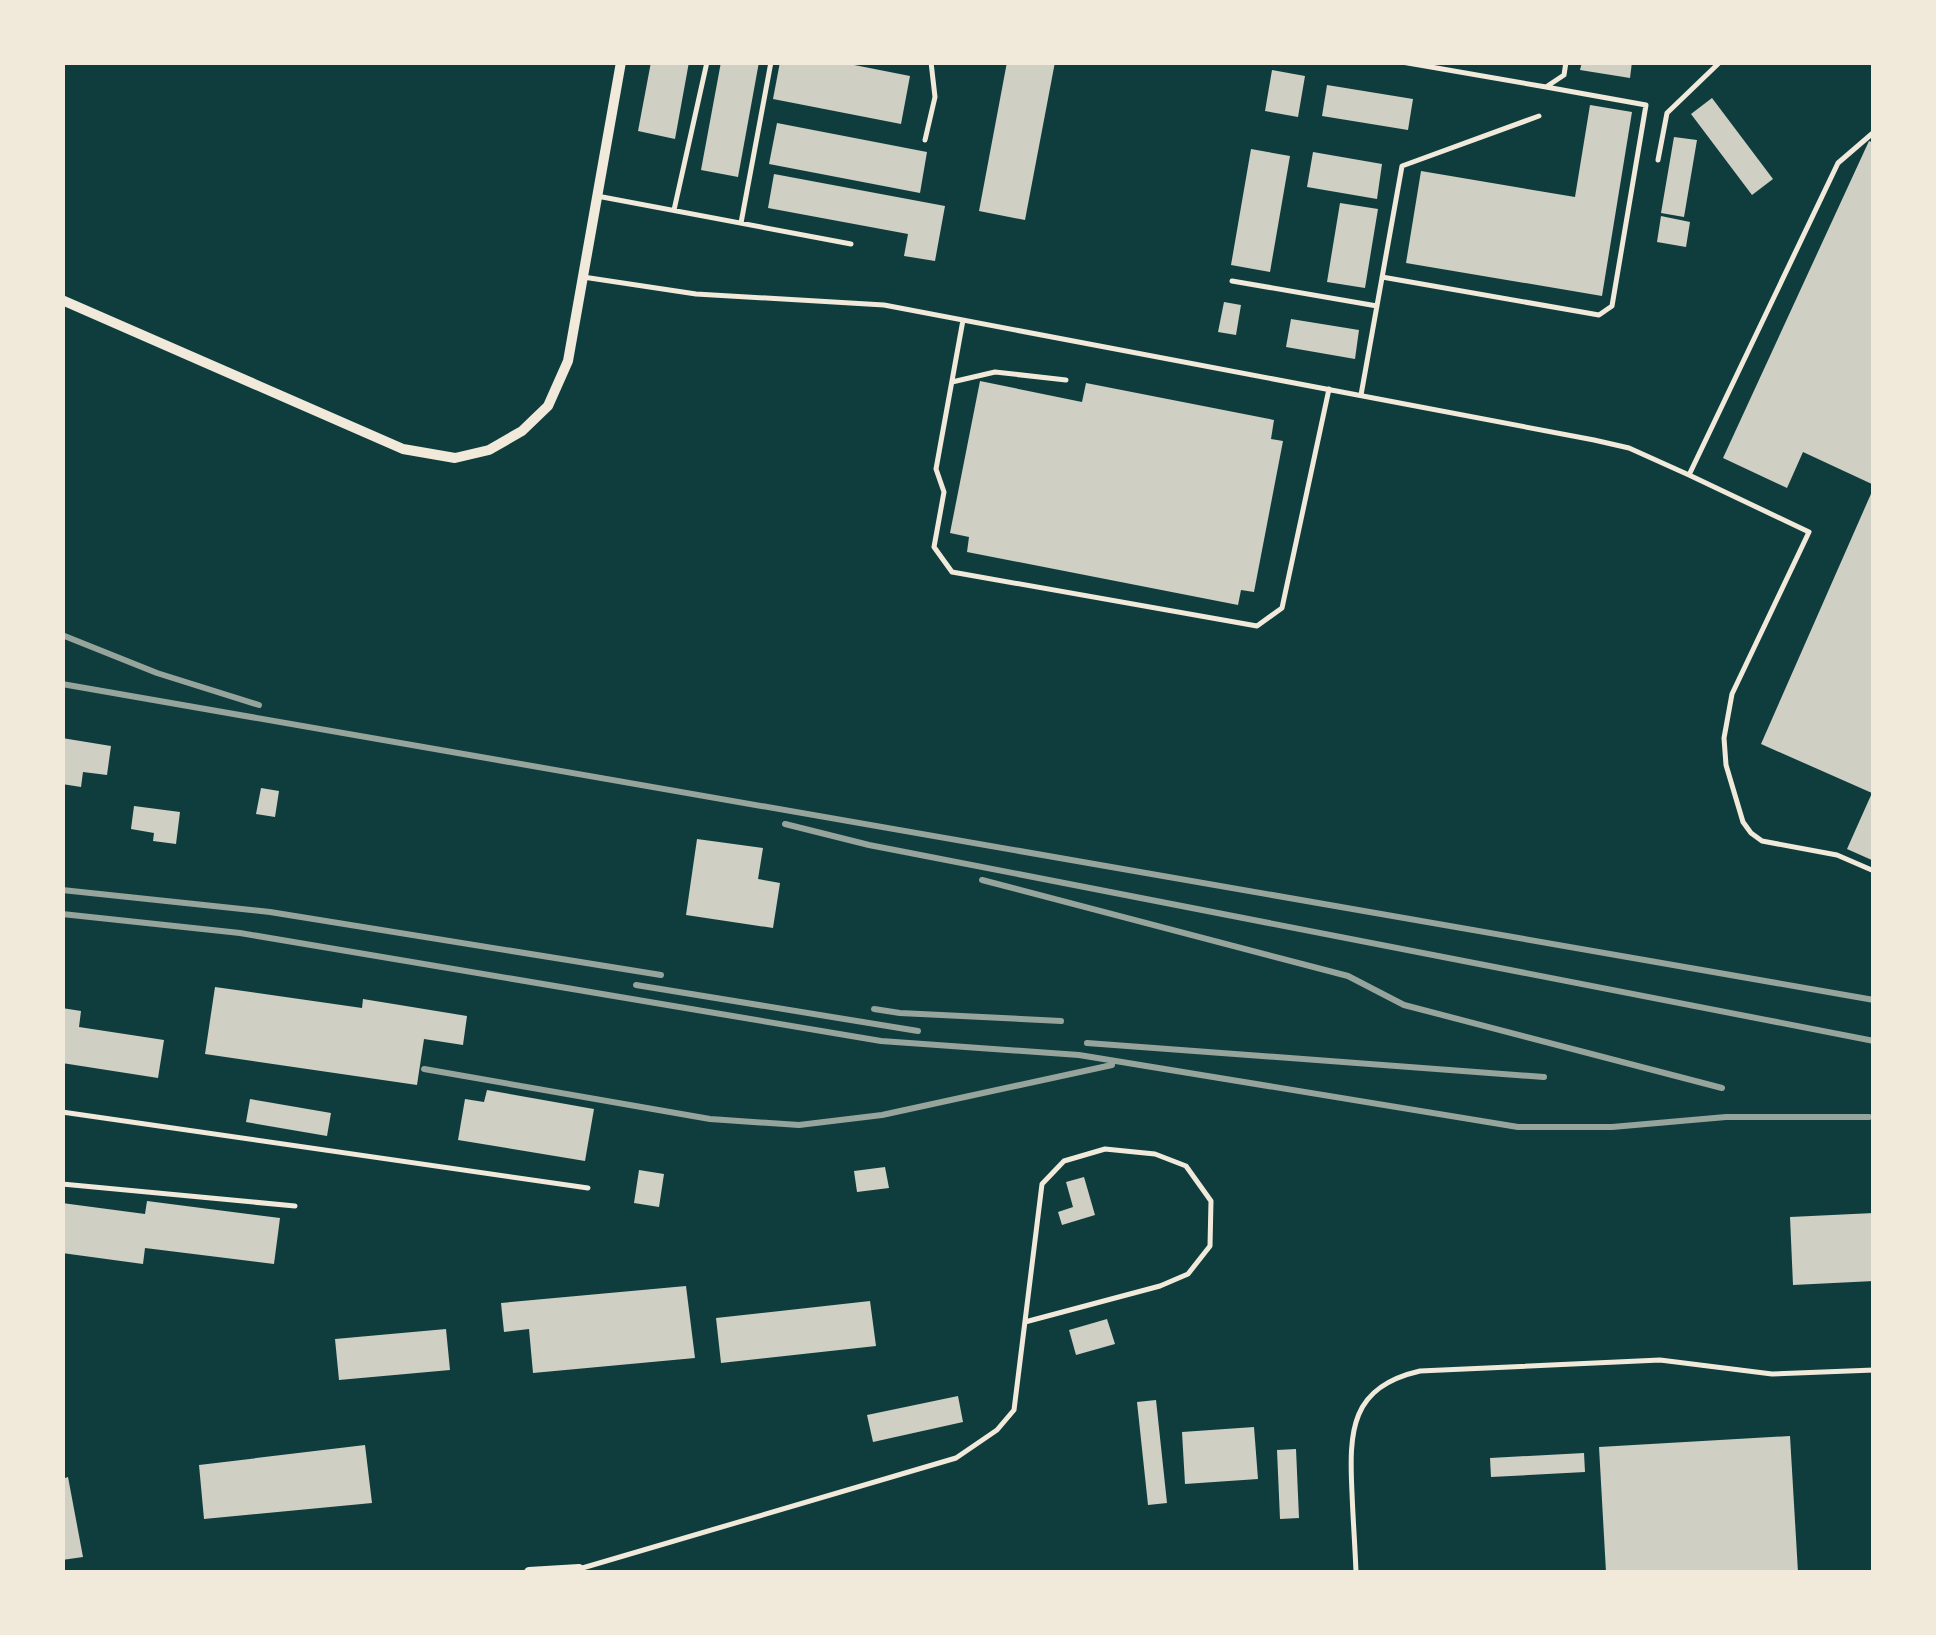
<svg xmlns="http://www.w3.org/2000/svg" width="1936" height="1635" font-family="'Fira Sans',sans-serif">
<rect width="100%" height="100%" fill="#0f3d3e"/>
<path fill="#cfcfc3" d="M 651,62 L 689,62 L 675,139 L 638,131 Z
M 721,62 L 759,62 L 738,177 L 701,170 Z
M 780,62 L 839,62 L 910,76 L 901,124 L 773,99 Z
M 1007,62 L 1055,62 L 1025,220 L 979,211 Z
M 1582,62 L 1632,62 L 1630,78 L 1580,70 Z
M 1272,70 L 1305,76 L 1298,117 L 1265,111 Z
M 1327,85 L 1413,99 L 1408,130 L 1322,116 Z
M 1712,98 L 1773,179 L 1752,195 L 1691,114 Z
M 1590,105 L 1632,112 L 1602,296 L 1406,263 L 1421,171 L 1575,197 Z
M 777,123 L 927,152 L 920,193 L 769,164 Z
M 1674,137 L 1697,140 L 1684,217 L 1661,213 Z
M 1869,141 L 1874,143 L 1874,485 L 1803,452 L 1787,488 L 1723,458 Z
M 1251,149 L 1290,156 L 1270,272 L 1231,265 Z
M 1313,152 L 1382,164 L 1377,199 L 1307,187 Z
M 774,174 L 945,206 L 935,261 L 904,256 L 908,234 L 768,208 Z
M 1340,203 L 1378,209 L 1365,288 L 1327,282 Z
M 1661,216 L 1690,222 L 1686,247 L 1657,242 Z
M 1224,302 L 1241,305 L 1236,335 L 1218,332 Z
M 1291,319 L 1359,330 L 1355,359 L 1286,347 Z
M 980,381 L 1082,402 L 1086,383 L 1274,420 L 1271,439 L 1283,441 L 1254,592 L 1241,590 L 1238,605 L 967,552 L 969,537 L 950,533 Z
M 1874,487 L 1874,861 L 1847,849 L 1872,793 L 1761,744 Z
M 62,738 L 111,746 L 107,775 L 83,772 L 81,787 L 62,784 Z
M 261,788 L 279,791 L 275,817 L 256,814 Z
M 134,806 L 180,812 L 176,844 L 153,841 L 154,833 L 131,829 Z
M 697,839 L 763,848 L 758,879 L 780,883 L 773,928 L 686,915 Z
M 215,987 L 362,1008 L 363,999 L 467,1016 L 463,1045 L 424,1039 L 417,1085 L 205,1054 Z
M 62,1008 L 81,1011 L 79,1027 L 164,1040 L 158,1078 L 62,1063 Z
M 487,1090 L 594,1109 L 585,1161 L 458,1140 L 465,1099 L 484,1102 Z
M 250,1099 L 331,1113 L 327,1136 L 246,1122 Z
M 885,1167 L 889,1188 L 857,1192 L 854,1171 Z
M 639,1170 L 664,1174 L 659,1207 L 634,1203 Z
M 1084,1177 L 1095,1215 L 1062,1225 L 1058,1212 L 1073,1207 L 1066,1182 Z
M 147,1201 L 280,1218 L 274,1264 L 145,1248 L 143,1264 L 62,1253 L 62,1203 L 145,1214 Z
M 1874,1213 L 1874,1281 L 1793,1285 L 1790,1217 Z
M 686,1286 L 695,1358 L 533,1373 L 529,1329 L 504,1332 L 501,1303 Z
M 870,1301 L 876,1346 L 721,1363 L 716,1318 Z
M 1107,1319 L 1115,1344 L 1076,1355 L 1069,1330 Z
M 446,1329 L 450,1370 L 339,1380 L 335,1339 Z
M 958,1396 L 963,1422 L 873,1442 L 867,1415 Z
M 1156,1400 L 1167,1503 L 1148,1505 L 1137,1402 Z
M 1254,1427 L 1258,1479 L 1185,1484 L 1182,1432 Z
M 1790,1436 L 1798,1572 L 1606,1572 L 1599,1447 Z
M 365,1445 L 372,1503 L 204,1519 L 199,1465 Z
M 1296,1449 L 1299,1518 L 1280,1519 L 1277,1450 Z
M 1584,1453 L 1585,1472 L 1491,1477 L 1490,1458 Z
M 68,1477 L 83,1557 L 62,1560 L 62,1479 Z"/>
<g fill="none" stroke-linecap="round" stroke-linejoin="round">
<path stroke="#f1e9da" stroke-width="5" d="M 1402,62 L 1546,87 L 1564,75 L 1566,62
M 1874,132 L 1838,163 L 1689,475 L 1809,532 L 1732,694 L 1724,738 L 1726,765 L 1743,822 L 1751,833 L 1762,841 L 1837,855 L 1874,871
M 925,140 L 935,97 L 931,62
M 1658,160 L 1667,113 L 1720,62
M 597,196 L 851,244
M 674,210 L 707,62
M 741,223 L 771,62
M 583,277 L 696,294 L 884,305 L 1594,440 L 1629,448 L 1689,475
M 1382,277 L 1599,315 L 1612,306 L 1646,105 L 1546,87
M 1232,281 L 1377,306
M 963,320 L 936,469 L 944,492 L 934,547 L 952,572 L 1257,626 L 1282,608 L 1329,389
M 952,382 L 995,372 L 1066,380
M 1361,395 L 1402,166 L 1539,116
M 62,1112 L 588,1188
M 62,1184 L 295,1206
M 579,1569 L 956,1458 L 997,1430 L 1014,1410 L 1042,1184 L 1064,1161 L 1105,1149 L 1155,1154 L 1186,1166 L 1211,1201 L 1210,1246 L 1188,1274 L 1160,1286 L 1025,1322
M 1356,1572 C 1355,1546 1353,1519 1352,1493 C 1349,1431 1350,1387 1420,1371 L 1660,1360 L 1772,1374 L 1874,1370"/>
<path stroke="#f1e9da" stroke-width="10" d="M 62,300 L 403,449 L 455,458 L 489,450 L 522,431 L 548,406 L 568,361 L 621,62
M 529,1572 L 579,1569"/>
<path stroke="#97a49c" stroke-width="6" d="M 62,635 L 157,673 L 259,705
M 62,684 L 1874,1000
M 785,824 L 869,845 L 1874,1041
M 982,880 L 1348,976 L 1404,1005 L 1722,1088
M 62,890 L 270,912 L 661,975
M 62,914 L 240,933 L 881,1041 L 1079,1055 L 1518,1127 L 1612,1127 L 1726,1117 L 1869,1117
M 636,985 L 918,1031
M 874,1009 L 900,1013 L 1061,1021
M 1087,1043 L 1544,1077
M 424,1069 L 710,1119 L 799,1125 L 882,1115 L 1112,1065"/>
</g>
<rect width="1936" height="1635" fill="none" stroke="#f1e9da" stroke-width="130"/>
</svg>
